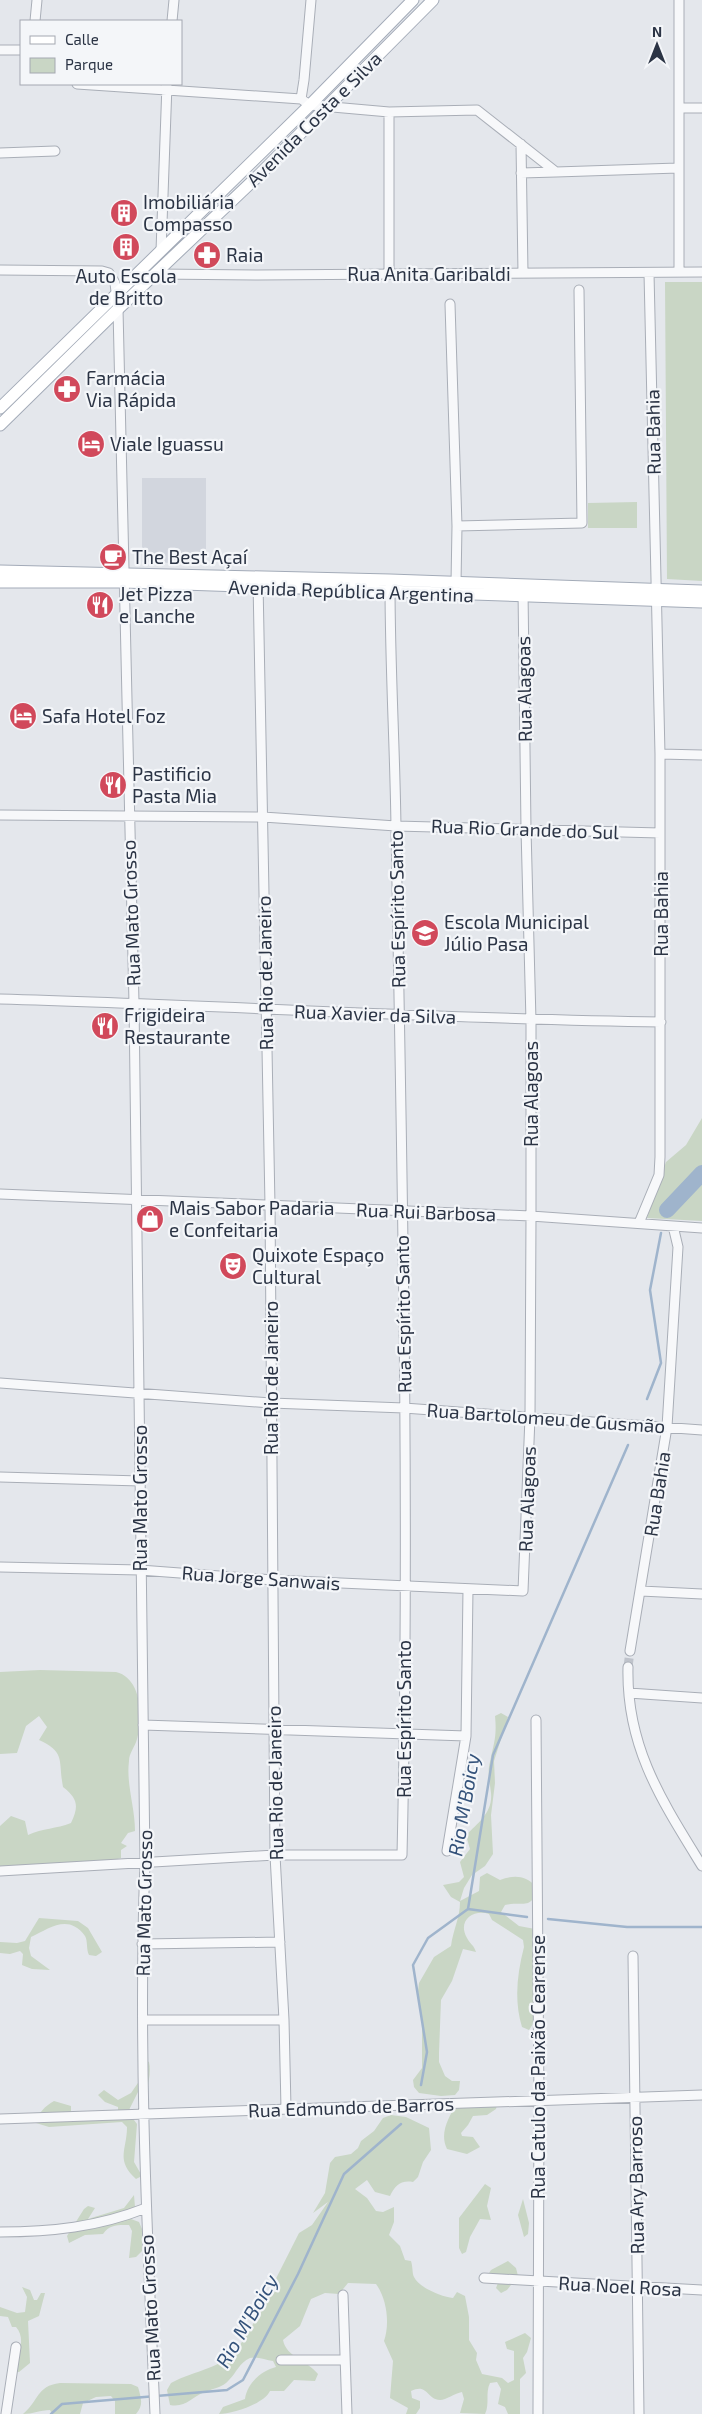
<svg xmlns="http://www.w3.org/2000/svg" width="702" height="2414" font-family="'Exo 2',sans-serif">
<rect width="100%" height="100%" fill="#e4e7ec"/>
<path fill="#d2d6de" d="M 142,478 L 206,478 L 206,564 L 142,562 Z"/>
<path fill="#c9d6c5" d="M 665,282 L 702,282 L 702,581 L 667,579 Z
M 637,502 L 637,528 L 588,528 L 588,503 Z
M 702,1118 L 702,1221 L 647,1218 L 666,1162 L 686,1145 Z
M 40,1670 L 116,1672 C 142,1678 143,1718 137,1739 C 135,1747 129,1753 129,1761 C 126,1784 135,1807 135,1831 L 128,1833 L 121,1843 L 127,1846 L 121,1850 L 121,1858 L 110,1861 L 0,1867 L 0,1826 L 11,1816 L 25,1821 L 28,1835 C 43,1828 56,1829 71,1823 C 79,1806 78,1799 63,1787 C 58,1761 66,1752 39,1740 L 47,1727 L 39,1716 L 26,1726 L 17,1753 L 0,1754 L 0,1672 Z
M 501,1713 L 508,1717 L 494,1761 L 495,1783 L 491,1815 L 493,1854 L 485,1866 L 472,1875 L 464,1888 L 460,1901 L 479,1891 L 480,1877 L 487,1873 L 500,1880 C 513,1875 526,1875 535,1886 C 535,1911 522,1901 505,1905 L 501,1912 L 519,1926 L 535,1929 C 553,1947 537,2000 533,2024 L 529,2030 L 522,2027 C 514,2001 517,1974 524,1947 L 523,1940 L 492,1920 L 489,1914 C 473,1909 457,1921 467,1938 C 470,1944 474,1945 476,1952 L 463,1949 L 452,1981 L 441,2000 L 439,2053 L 439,2062 L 445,2076 L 452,2081 L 460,2081 L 459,2090 L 455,2095 L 441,2096 L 419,2093 L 414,2087 L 413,2080 L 422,2068 L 422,2022 L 418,1991 L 419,1983 L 434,1957 L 451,1946 C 453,1930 460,1918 460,1902 L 451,1897 L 443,1885 L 459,1882 L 464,1877 L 460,1862 L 470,1849 L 466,1835 C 478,1823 493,1812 491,1793 C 490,1783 487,1772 490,1762 C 494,1742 497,1737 495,1716 Z
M 39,1918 L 78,1921 L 88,1928 L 102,1952 L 96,1956 L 89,1955 C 86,1949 88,1941 85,1936 C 68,1913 49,1929 31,1937 L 29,1948 L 31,1956 L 50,1970 L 32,1969 L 22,1965 L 23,1954 L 20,1951 L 10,1954 L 0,1953 L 0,1942 L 17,1943 L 25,1941 Z
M 142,2059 L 149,2062 C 151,2071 149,2082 146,2091 L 138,2092 L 128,2112 L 137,2124 L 134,2162 L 142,2176 L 136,2179 C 115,2160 127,2150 127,2127 L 122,2122 L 49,2127 L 36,2123 C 38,2113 45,2106 54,2101 L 71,2106 L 71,2113 L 118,2114 L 118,2107 L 105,2102 L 98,2095 L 104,2090 L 118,2100 L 131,2093 L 140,2080 L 138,2066 Z
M 487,2098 L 497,2105 L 496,2109 L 487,2115 L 473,2116 L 468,2125 L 461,2133 L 462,2136 L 473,2137 L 480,2147 L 467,2154 L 447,2149 C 439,2133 449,2117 457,2103 L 469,2099 Z
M 391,2115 L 406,2117 L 429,2128 L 431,2150 L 423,2162 L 418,2177 L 413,2182 C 400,2180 395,2186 390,2196 L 375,2192 L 367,2180 L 355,2189 L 367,2198 L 376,2211 L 383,2212 L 394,2207 L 394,2222 L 389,2235 L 400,2246 L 405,2260 L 411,2261 C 413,2267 412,2273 414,2277 C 419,2288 443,2297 453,2298 L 457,2292 L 465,2296 L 469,2317 L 469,2340 L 477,2353 L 476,2360 L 482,2374 L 502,2378 L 508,2383 L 514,2380 L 514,2351 L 507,2349 L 505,2342 L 525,2333 L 531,2338 L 527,2352 L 523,2358 L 526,2373 L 520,2379 L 520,2414 L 508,2414 L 505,2407 L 498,2404 L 501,2389 L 497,2382 L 490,2383 C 485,2393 490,2404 485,2414 L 460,2413 L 464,2399 L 462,2392 C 455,2393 446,2400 440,2400 C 426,2399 428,2383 411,2391 L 412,2398 L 420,2401 L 420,2408 L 416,2414 L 406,2414 L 408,2408 L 390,2398 L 393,2361 L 384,2341 C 390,2324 387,2299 376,2284 L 348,2283 L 339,2294 L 325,2293 L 311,2299 L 300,2326 L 283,2340 C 286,2357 308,2361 318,2374 L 315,2381 L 294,2380 L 284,2391 L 270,2391 C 264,2404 232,2414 219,2414 L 223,2407 L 245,2399 C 247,2383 261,2371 276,2367 L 273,2361 C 266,2360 257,2356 250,2358 C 239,2363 237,2372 229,2380 C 222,2388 214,2388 205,2392 C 191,2397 186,2408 170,2405 L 167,2390 L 171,2383 C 195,2370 222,2369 241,2346 L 240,2345 L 252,2326 L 299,2233 L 312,2225 L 328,2202 L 313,2213 L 325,2193 L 330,2163 L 335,2157 L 351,2154 L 358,2148 L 361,2141 L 374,2131 L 383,2118 Z
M 485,2184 L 491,2188 L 487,2206 L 491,2220 L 480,2219 L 470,2237 L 466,2252 L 462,2254 L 459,2248 L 459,2218 Z
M 134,2195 L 135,2207 L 130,2212 L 131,2219 L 139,2222 L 142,2229 L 142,2251 L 136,2257 L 129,2258 L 132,2231 L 129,2225 C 118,2225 110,2224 103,2234 L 85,2235 L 69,2243 L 67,2236 L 84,2209 L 88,2206 L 95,2208 L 88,2219 L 124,2208 Z
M 523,2199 L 529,2223 L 528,2234 L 524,2237 L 518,2215 Z
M 508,2261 L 516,2268 L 518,2276 L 507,2290 L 501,2293 L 496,2288 L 500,2278 L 489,2273 L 491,2270 Z
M 22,2287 L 30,2290 L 34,2300 L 37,2300 L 41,2293 L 45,2293 L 39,2316 L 28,2321 L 30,2363 L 19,2372 L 15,2372 C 17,2357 27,2339 16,2327 L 12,2327 L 8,2317 L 0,2316 L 0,2307 L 17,2313 L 25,2312 L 27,2297 Z
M 60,2383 L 131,2384 L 138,2387 C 141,2398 144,2405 136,2414 L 115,2414 L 115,2401 L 111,2396 L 96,2397 L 83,2403 L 80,2414 L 52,2414 L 50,2410 C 40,2410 33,2414 23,2414 C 39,2401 36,2386 60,2383 Z"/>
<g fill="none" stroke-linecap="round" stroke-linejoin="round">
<path stroke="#9fb4cc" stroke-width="2.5" d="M 647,1399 L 661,1363 L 650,1290 L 661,1233
M 468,1909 L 527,1917
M 548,1919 L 627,1927 L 702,1927
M 421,2085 L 427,2052 L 413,1965 L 428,1938 L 468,1909 L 493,1755 L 628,1445
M 51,2414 L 62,2404 L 227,2390 L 243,2380 L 298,2274 L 344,2174 L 401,2124"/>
<path stroke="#9fb4cc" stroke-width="16" d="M 667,1210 L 702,1173"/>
<path stroke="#bfc3cb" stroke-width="9" stroke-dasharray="9 4.5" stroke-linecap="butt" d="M 628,1667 L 630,1651"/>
<g stroke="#a9aeb7" stroke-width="11">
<path id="minor" d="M 679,0 L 679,272
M 35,21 L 37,0
M 172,21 L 174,0
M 0,50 L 21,50
M 77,84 L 301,99 L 310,105 L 389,112 L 477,110 L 556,172 L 678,168
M 301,99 L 304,80 L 311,0
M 679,108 L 702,108
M 389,112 L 389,274
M 521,144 L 523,273
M 0,153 L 55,151
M 521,173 L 556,172
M 161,251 L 167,84
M 0,270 L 102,271 L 109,273 L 115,283 L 118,309 L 134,1003 L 145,1862 C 138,2046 147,2230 155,2414
M 156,274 L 257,275 L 702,272
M 450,304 L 457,526 L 456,583
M 457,526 L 582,523 L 579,290
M 258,582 L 270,1205 L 275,1855 L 284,2020 L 286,2108
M 660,754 L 702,755
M 0,815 L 263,817 L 396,826 L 660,833
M 0,999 C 220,1005 440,1019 661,1022
M 0,1194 L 531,1216 L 702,1228
M 639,1223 L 659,1175 L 660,1157 L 660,754 L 649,273
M 0,1383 L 271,1403 L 404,1408 L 702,1430
M 0,1477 L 140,1481
M 0,1567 L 140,1570 L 273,1580 L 523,1591 L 530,1417 L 531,1216 L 531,1021 L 526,829 L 523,590
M 641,1591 L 702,1594
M 630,1651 L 667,1427 L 678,1247 L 673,1226
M 628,1667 C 626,1747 662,1801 702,1866
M 629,1693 L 702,1698
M 536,1720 L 539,2102 L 538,2414
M 143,1725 L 466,1736
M 447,1851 L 466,1736 L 468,1589
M 0,1871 L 275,1855 L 402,1855 C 410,1513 402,1171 396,828 C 395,748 390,667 390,586
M 142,1944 L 280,1942
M 633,1956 L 639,2414
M 143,2020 L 284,2020
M 0,2119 L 702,2095
M 0,2232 C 51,2232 98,2227 146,2208
M 484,2278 L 702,2290
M 343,2295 L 347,2414
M 281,2360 L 345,2360
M 6,2414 L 16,2347"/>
</g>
<g stroke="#a3abb8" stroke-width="13">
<path id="major" d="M 0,408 L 310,105 L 413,0
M 0,425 L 118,309 L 259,175 L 433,0
M 0,571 L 390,580 L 702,591
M 0,582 L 124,582 L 702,602"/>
</g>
<use href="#minor" stroke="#f7f8fa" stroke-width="9"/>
<use href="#major" stroke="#fff" stroke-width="11"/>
</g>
<defs>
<g id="building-disc" transform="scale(1.4375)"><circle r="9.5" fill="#d1495b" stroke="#f4f6f9"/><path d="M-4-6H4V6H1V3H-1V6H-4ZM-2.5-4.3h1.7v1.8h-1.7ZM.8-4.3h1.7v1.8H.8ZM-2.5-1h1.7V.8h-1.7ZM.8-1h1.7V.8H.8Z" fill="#fff"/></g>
<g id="pharmacy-disc" transform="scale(1.4375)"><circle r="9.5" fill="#d1495b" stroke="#f4f6f9"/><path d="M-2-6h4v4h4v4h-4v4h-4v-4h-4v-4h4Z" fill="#fff"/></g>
<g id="hotel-disc" transform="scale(1.4375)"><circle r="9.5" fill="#d1495b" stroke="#f4f6f9"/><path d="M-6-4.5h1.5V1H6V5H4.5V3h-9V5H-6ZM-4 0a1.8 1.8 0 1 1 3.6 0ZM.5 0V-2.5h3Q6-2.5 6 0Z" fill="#fff"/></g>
<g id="cafe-disc" transform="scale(1.4375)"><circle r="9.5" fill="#d1495b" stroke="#f4f6f9"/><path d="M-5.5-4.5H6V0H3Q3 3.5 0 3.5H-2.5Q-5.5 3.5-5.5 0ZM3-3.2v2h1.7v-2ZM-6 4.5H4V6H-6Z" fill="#fff"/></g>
<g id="restaurant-disc" transform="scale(1.4375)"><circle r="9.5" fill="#d1495b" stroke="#f4f6f9"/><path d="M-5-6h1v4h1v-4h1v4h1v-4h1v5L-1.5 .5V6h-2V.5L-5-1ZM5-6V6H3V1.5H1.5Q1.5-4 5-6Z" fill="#fff"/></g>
<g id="school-disc" transform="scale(1.4375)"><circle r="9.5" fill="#d1495b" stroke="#f4f6f9"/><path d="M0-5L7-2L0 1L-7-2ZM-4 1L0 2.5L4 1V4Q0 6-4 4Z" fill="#fff"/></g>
<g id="shop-disc" transform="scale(1.4375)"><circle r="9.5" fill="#d1495b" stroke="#f4f6f9"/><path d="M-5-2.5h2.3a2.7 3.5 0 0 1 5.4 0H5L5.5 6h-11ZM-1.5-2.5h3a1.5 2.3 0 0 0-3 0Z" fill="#fff"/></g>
<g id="theatre-disc" transform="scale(1.4375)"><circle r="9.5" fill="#d1495b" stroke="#f4f6f9"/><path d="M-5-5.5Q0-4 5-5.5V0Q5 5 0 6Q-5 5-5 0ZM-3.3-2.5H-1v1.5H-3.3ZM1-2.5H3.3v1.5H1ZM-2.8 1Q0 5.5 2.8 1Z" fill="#fff"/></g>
</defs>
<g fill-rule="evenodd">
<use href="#building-disc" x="124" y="213"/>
<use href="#building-disc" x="126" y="247"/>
<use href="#pharmacy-disc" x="207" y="255"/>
<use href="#pharmacy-disc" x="67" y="389"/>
<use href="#hotel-disc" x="91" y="444"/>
<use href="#cafe-disc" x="113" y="557"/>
<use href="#restaurant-disc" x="100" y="605"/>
<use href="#hotel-disc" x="23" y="716"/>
<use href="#restaurant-disc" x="113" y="785"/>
<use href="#school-disc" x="425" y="933"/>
<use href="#restaurant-disc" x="105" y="1026"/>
<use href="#shop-disc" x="150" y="1219"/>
<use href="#theatre-disc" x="233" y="1266"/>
</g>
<g text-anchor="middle" stroke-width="4.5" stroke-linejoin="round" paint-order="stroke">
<g font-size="19" fill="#2b3445" stroke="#f4f6f9">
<text transform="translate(314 119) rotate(-45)" y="7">Avenida Costa e Silva</text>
<text x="429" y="281">Rua Anita Garibaldi</text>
<text transform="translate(653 432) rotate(-91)" y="7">Rua Bahia</text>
<text transform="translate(351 591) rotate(2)" y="7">Avenida República Argentina</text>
<text transform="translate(524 689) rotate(-91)" y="7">Rua Alagoas</text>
<text transform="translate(525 829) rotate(2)" y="7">Rua Rio Grande do Sul</text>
<text transform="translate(397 909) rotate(-91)" y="7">Rua Espírito Santo</text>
<text transform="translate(131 913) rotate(-92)" y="7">Rua Mato Grosso</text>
<text transform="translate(661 914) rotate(-90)" y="7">Rua Bahia</text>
<text transform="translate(265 973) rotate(-91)" y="7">Rua Rio de Janeiro</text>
<text transform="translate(375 1014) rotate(2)" y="7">Rua Xavier da Silva</text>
<text transform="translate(531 1094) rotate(-90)" y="7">Rua Alagoas</text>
<text transform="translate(426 1212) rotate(2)" y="7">Rua Rui Barbosa</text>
<text transform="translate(403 1314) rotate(-91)" y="7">Rua Espírito Santo</text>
<text transform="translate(271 1378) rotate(-90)" y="7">Rua Rio de Janeiro</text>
<text transform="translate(546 1418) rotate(4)" y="7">Rua Bartolomeu de Gusmão</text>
<text transform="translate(657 1494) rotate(-81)" y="7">Rua Bahia</text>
<text transform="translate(140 1498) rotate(-90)" y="7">Rua Mato Grosso</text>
<text transform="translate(527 1499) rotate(-88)" y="7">Rua Alagoas</text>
<text transform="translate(261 1578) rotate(4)" y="7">Rua Jorge Sanwais</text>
<text transform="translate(404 1719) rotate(-90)" y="7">Rua Espírito Santo</text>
<text transform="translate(275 1783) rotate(-91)" y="7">Rua Rio de Janeiro</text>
<text transform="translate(144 1903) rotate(-89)" y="7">Rua Mato Grosso</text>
<text transform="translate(538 2067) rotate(-90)" y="7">Rua Catulo da Paixão Cearense</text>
<text transform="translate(351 2107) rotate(-2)" y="7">Rua Edmundo de Barros</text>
<text transform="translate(636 2185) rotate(-91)" y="7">Rua Ary Barroso</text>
<text transform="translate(620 2286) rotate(3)" y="7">Rua Noel Rosa</text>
<text transform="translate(150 2308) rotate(-93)" y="7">Rua Mato Grosso</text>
</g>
<g font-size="19" fill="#2b3445" stroke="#f4f6f9" text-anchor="start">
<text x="143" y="209">Imobiliária<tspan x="143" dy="22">Compasso</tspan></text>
<text x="226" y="262">Raia</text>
<text x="126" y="283" text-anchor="middle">Auto Escola<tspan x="126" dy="22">de Britto</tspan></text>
<text x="86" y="385">Farmácia<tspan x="86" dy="22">Via Rápida</tspan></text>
<text x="110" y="451">Viale Iguassu</text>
<text x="132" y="564">The Best Açaí</text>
<text x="119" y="601">Jet Pizza<tspan x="119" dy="22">e Lanche</tspan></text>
<text x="42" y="723">Safa Hotel Foz</text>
<text x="132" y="781">Pastificio<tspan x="132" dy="22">Pasta Mia</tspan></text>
<text x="444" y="929">Escola Municipal<tspan x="444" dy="22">Júlio Pasa</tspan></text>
<text x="124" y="1022">Frigideira<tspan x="124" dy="22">Restaurante</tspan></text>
<text x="169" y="1215">Mais Sabor Padaria<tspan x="169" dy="22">e Confeitaria</tspan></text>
<text x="252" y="1262">Quixote Espaço<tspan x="252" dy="22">Cultural</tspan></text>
</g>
<g font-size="20" font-style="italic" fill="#34527a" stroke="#f4f6f9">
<text transform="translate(464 1805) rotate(-80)" y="7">Rio M'Boicy</text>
<text transform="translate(247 2321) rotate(-60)" y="7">Rio M'Boicy</text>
</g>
</g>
<rect x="20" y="20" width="162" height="65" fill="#f4f6f9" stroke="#a4a8b1"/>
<rect x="30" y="36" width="25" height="8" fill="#ffffff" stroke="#a4a8b1"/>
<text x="65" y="45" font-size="15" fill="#2b3445">Calle</text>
<rect x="30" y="58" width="25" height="15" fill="#c9d6c5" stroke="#a4a8b1"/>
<text x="65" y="70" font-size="15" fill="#2b3445">Parque</text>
<g transform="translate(657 45)" stroke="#f4f6f9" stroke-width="4" paint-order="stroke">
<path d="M0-4L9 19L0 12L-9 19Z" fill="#2b3445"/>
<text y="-8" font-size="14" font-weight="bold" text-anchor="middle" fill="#2b3445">N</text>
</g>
</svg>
